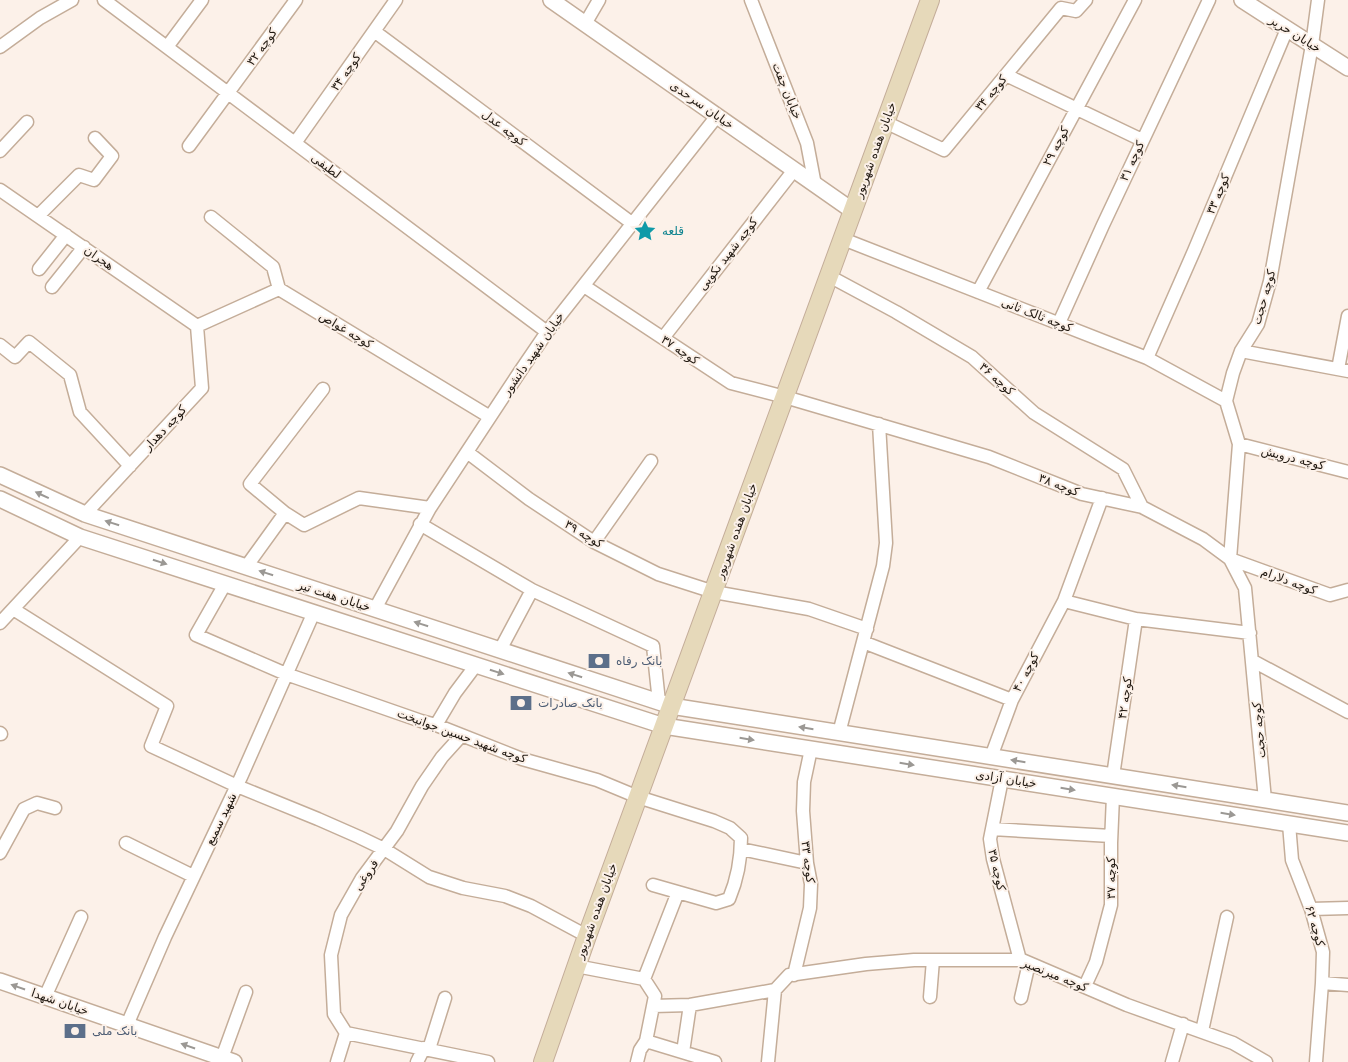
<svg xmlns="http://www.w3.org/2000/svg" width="1348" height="1062" font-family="'DejaVu Sans','Noto Naskh Arabic',sans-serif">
<rect width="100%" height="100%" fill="#fcf1e9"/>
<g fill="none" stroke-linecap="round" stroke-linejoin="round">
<g stroke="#c4ad99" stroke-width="15">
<path id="minor" d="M 104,0 L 547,332
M 751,0 L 807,143 L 815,185
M 585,24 L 599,0
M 374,31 L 633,224
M 0,47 L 40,18 L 72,0
M 167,47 L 202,0
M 1006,75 L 1142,140
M 885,122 L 944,150 L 1061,8 L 1076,11 L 1086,0
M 295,143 L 396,0
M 189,146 L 296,0
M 0,151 L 27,122
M 0,190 L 197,326
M 38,216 L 79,175 L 94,180 L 112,156 L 95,138
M 211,217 L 273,267 L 279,289
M 843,239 L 1147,358 L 1226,401
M 39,269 L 66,235
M 829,276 L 896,312 L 972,357 L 1034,413 L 1123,469 L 1142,507
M 584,286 L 731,383 L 785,397 L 989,457 L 1082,494 L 1142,507 L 1203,539 L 1230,559 L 1330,595 L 1348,590
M 52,287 L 84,247
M 978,292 L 1135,0
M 1059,323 L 1103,225 L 1209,0
M 197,326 L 279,289 L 490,417
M 663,338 L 794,170
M 0,345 L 15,357 L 29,342 L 70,375 L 80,412 L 130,466
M 1241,351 L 1348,371
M 1147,358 L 1194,251 L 1287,29
M 1338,369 L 1348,316
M 323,389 L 250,484 L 285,513 L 304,525 L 359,498 L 430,508
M 1239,444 L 1348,472
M 467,452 L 529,499 L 594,542 L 658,574 L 714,592 L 809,609 L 867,629
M 85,514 L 202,388 L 197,326
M 420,524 L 532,590 L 653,646 L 659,702
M 594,542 L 651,461
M 246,567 L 285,513
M 225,584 L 196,635 L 286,674 L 421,721 L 436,725 L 522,759 L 597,780 L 638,797 L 714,821 L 730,828 L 741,838 C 741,858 737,880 729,899 L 716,903 L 653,885
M 1064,601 L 1136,619 L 1250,633
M 13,609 L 167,706 L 151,746 L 237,786 L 318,819 L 359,837 L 384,849 L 429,877 L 463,888 L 505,896 L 531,906 L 587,936
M 375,609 L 430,508 L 519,373 L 547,332 L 717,116
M 0,623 L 80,537
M 863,642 L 1012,700 L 1064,601 L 1102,498
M 500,650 L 532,590
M 1253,661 L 1348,712
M 436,725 L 455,693 L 476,665
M 0,733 L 1,734
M 839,733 L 883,566 L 886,543 L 879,424
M 991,757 L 1012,700
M 1113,776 L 1136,619
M 1002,779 L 990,839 L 993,859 L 1020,960
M 1265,800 L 1245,588 L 1230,559 L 1239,444 L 1226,401 L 1233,373 L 1241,351 L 1258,324 L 1270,281 L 1312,45 L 1318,0
M 1289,824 L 1292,860 L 1311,909 L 1323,952 L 1322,983 L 1316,1062
M 992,829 L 1111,836
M 126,843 L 193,876
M 741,849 L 807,863
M 0,853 L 24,809 L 37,803 L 55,808
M 1311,909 L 1348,908
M 576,966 L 644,979 L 655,996 L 646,1041
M 794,975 L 810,908 L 811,884 L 807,863 L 803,811 L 804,782 L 811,749
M 644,979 L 678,892
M 1322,983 L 1348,985
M 1085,986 L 1096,962 L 1111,905 L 1111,843 L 1113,796
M 775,990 L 789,975 L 866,964 L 914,960 L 1022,960 L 1127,1005 L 1233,1043 L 1266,1062
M 45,997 L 81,917
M 930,997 L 933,960
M 1021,998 L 1029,963
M 653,1006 L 690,1005 L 775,990 L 768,1062
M 127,1025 L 165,937 L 241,777 L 314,612
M 1202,1031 L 1227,917
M 346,1033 L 334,1014 L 331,955 L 341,915 L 362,878 L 397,831 L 422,786 L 442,757 L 461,736
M 346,1033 L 488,1062
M 429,1049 L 445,998
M 683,1052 L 690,1005
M 222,1058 L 246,992
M 337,1062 L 346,1033
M 417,1062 L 424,1048
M 637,1062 L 640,1050 L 646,1041 L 715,1062
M 1172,1062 L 1183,1024"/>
</g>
<g stroke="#c4ad99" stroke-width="18">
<path id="tertiary" d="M 551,0 L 853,211
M 1242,0 L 1348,68
M 0,475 L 85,514 L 671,706 L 1348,813
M 0,499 L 80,537 L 664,726 L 1348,833
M 0,981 L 234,1062"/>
</g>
<g stroke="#c4ad99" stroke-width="20">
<path id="secondary" d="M 543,1062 L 587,936 L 930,0"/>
</g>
<use href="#minor" stroke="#fff" stroke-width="12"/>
<use href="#tertiary" stroke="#fff" stroke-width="15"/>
<use href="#secondary" stroke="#e6d9ba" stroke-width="18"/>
</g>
<defs><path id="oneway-solid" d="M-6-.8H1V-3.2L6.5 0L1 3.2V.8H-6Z" transform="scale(1.25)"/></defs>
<g fill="#9b9894">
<use href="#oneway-solid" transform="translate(42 495) rotate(-155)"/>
<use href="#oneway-solid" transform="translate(112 523) rotate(-162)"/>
<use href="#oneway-solid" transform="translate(160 562) rotate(18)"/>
<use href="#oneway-solid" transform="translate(266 573) rotate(-162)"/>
<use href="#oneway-solid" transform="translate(421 624) rotate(-162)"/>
<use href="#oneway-solid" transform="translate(497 672) rotate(18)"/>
<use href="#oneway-solid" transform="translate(575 675) rotate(-162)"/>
<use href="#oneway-solid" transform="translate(806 728) rotate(-171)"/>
<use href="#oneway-solid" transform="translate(747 739) rotate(9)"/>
<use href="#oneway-solid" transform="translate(1018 761) rotate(-171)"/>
<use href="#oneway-solid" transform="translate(907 764) rotate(9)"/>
<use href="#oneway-solid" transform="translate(1179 786) rotate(-171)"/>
<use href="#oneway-solid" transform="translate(1068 789) rotate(9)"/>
<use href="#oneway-solid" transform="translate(1228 814) rotate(9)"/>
<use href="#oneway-solid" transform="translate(18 987) rotate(-161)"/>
<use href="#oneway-solid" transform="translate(188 1046) rotate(-161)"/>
</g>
<defs>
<g id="sight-bare" transform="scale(1.725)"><path d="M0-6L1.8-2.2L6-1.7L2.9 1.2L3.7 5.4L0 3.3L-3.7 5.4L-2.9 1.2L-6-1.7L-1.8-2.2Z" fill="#0f9aa8" stroke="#fcf1e9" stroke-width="2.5" paint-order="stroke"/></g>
<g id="bank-bare" transform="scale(1.725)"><path d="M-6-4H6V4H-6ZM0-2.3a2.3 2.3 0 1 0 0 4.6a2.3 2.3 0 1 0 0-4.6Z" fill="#5c6f8a" stroke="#fcf1e9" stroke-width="2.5" paint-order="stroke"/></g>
</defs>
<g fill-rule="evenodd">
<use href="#sight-bare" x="645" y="231"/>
<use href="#bank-bare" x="599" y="661"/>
<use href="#bank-bare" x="521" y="703"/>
<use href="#bank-bare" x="75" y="1031"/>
</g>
<g text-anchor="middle" stroke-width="4" stroke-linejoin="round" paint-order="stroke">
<g font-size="12" fill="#211911" stroke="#fcf1e9">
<text transform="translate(1295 34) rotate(32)" y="4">خیابان حریر</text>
<text transform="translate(262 47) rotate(-54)" y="4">کوچه ۳۲</text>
<text transform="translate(346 72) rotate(-55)" y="4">کوچه ۳۴</text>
<text transform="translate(787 91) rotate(68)" y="4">خیابان چفت</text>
<text transform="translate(991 93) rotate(-50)" y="4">کوچه ۳۴</text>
<text transform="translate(702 105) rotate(35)" y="4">خیابان سرحدی</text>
<text transform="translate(504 128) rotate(37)" y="4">کوچه عدل</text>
<text transform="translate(1056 146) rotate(-62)" y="4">کوچه ۲۹</text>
<text transform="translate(875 150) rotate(-70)" y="4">خیابان هفده شهریور</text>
<text transform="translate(1132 161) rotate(-65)" y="4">کوچه ۳۱</text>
<text transform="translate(326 166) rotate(37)" y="4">لطیفی</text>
<text transform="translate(1218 194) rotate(-67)" y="4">کوچه ۳۳</text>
<text transform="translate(728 254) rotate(-52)" y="4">کوچه شهید نکویی</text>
<text transform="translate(99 258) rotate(35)" y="4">هجران</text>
<text transform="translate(1264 297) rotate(-74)" y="4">کوچه حجت</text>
<text transform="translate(1037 315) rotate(21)" y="4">کوچه ثالک ثانی</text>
<text transform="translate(346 330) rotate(31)" y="4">کوچه غواص</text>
<text transform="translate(680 350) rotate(34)" y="4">کوچه ۳۷</text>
<text transform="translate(533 354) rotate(-55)" y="4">خیابان شهید دانشور</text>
<text transform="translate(997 379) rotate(42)" y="4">کوچه ۳۶</text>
<text transform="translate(165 428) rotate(-47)" y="4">کوچه دهدار</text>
<text transform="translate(1293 458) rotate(14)" y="4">کوچه درویش</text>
<text transform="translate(1059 485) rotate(21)" y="4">کوچه ۳۸</text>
<text transform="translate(736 531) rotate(-70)" y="4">خیابان هفده شهریور</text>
<text transform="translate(584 534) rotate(31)" y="4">کوچه ۳۹</text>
<text transform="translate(1289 581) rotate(20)" y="4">کوچه دلارام</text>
<text transform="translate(334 596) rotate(18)" y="4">خیابان هفت تیر</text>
<text transform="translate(1026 672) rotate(-62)" y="4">کوچه ۴۰</text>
<text transform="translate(1125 698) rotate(-82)" y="4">کوچه ۴۲</text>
<text transform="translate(1259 730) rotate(-95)" y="4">کوچه حجت</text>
<text transform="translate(462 736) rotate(20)" y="4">کوچه شهید حسین جوانبخت</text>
<text transform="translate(1006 779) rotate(9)" y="4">خیابان آزادی</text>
<text transform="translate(221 819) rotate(-64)" y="4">شهید سمیع</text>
<text transform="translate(808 862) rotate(83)" y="4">کوچه ۳۳</text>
<text transform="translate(997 870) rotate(77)" y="4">کوچه ۳۵</text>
<text transform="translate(366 875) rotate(-56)" y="4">فروغی</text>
<text transform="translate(1111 878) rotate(-90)" y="4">کوچه ۳۷</text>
<text transform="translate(596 911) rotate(-70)" y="4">خیابان هفده شهریور</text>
<text transform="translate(1315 926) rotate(74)" y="4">کوچه ۶۲</text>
<text transform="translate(1055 975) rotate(22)" y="4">کوچه میرنصیر</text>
<text transform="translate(60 1002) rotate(19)" y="4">خیابان شهدا</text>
</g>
<g font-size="12" fill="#0d838f" stroke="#fcf1e9" text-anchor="start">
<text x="662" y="235">قلعه</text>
</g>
<g font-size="12" fill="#4e5e75" stroke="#fcf1e9" text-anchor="start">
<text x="616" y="665">بانک رفاه</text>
<text x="538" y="707">بانک صادرات</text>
<text x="92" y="1035">بانک ملی</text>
</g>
</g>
</svg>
